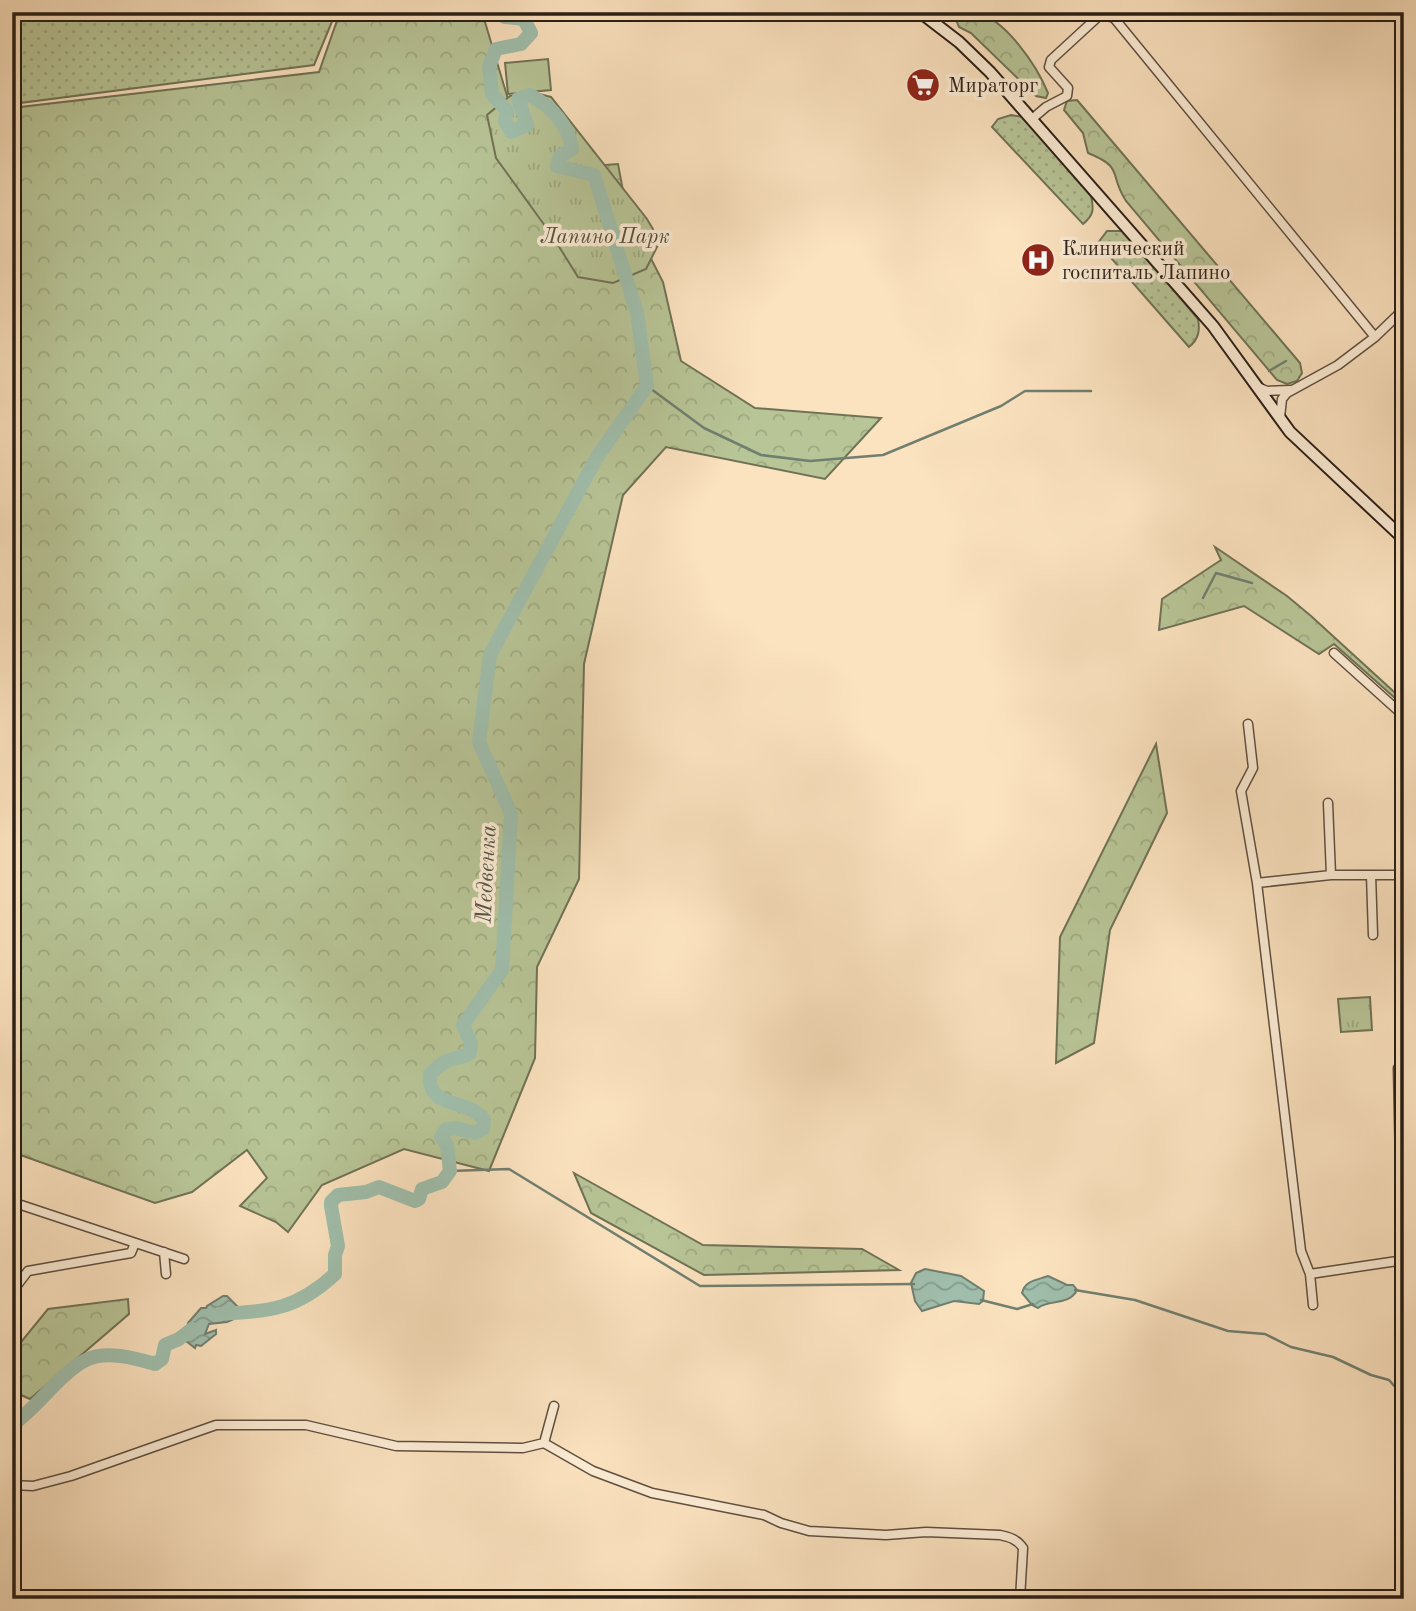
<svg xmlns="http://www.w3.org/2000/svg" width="1416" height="1611" font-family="'Old Standard TT',serif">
<defs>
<pattern id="grass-dots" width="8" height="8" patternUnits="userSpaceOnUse" patternTransform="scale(1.75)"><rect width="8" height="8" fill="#b8c597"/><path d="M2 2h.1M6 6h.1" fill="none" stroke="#9ea981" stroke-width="1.8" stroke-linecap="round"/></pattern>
<pattern id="forest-crowns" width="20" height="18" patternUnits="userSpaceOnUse" patternTransform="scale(1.75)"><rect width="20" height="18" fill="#b8c597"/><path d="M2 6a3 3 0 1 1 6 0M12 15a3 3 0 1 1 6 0" fill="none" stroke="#9ea981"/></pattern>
<pattern id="park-tufts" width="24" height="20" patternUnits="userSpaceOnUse" patternTransform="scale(1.75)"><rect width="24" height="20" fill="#b8c597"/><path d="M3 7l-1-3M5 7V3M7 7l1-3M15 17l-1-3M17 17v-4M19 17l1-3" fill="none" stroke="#9ea981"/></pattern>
<pattern id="water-waves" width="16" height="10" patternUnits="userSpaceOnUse" patternTransform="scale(1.75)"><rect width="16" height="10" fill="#a0bfad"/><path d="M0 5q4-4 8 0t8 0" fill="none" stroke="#829b8c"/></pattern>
</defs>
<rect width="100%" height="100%" fill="#fce3c0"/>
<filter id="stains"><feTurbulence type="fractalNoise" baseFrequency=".00286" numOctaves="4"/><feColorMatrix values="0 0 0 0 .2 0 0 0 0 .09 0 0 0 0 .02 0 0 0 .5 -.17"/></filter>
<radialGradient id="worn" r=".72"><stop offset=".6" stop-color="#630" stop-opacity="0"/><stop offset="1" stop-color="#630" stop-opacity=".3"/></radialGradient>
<path fill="url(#grass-dots)" stroke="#707256" stroke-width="2" d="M 12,12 L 336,12 L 314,65 L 12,104 Z
M 1011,115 L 1023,117 L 1091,196 C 1094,209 1094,215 1083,224 L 992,127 L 998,119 Z
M 1107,231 L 1122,231 L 1129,237 L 1198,319 C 1200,330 1199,339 1189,347 L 1098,243 Z"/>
<path fill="url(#forest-crowns)" stroke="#707256" stroke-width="2" d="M 340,12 L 482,12 L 508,99 L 591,166 L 618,164 L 627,212 L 663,282 L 681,361 L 755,408 L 881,418 L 825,479 L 666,447 L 623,495 L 584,664 L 579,879 L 537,967 L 535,1058 L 489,1171 L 404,1149 L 322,1185 L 288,1232 L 276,1222 L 240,1206 L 267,1178 L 247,1150 L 192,1192 L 155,1203 L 12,1152 L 12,1066 L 18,1053 L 12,909 L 12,108 L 319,72 Z
M 953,12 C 960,12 969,11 975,12 C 1005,18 1037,66 1048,93 L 1046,98 L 1036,96 L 971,33 L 959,27 Z
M 1077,100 L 1300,363 L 1302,373 L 1297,381 L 1287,384 L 1277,380 L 1126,201 C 1108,173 1125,168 1088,153 L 1083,133 L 1064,110 L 1067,101 Z
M 1215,547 L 1287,596 L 1311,616 L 1404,701 L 1404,706 L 1334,644 L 1319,654 L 1244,606 L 1159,630 L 1162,599 L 1221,560 Z
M 1156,744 L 1167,813 L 1110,930 L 1094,1043 L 1056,1063 L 1060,937 Z
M 574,1173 L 703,1245 L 862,1249 L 899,1270 L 704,1275 L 591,1213 Z
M 128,1299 L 129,1314 L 30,1399 L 12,1391 L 12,1353 L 48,1309 Z"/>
<path fill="url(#park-tufts)" stroke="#707256" stroke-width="2" d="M 535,93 L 551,97 L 647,219 L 660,241 L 646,269 L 613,283 L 578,277 L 553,237 L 496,158 L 487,115 L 510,96 Z
M 1370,997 L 1372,1030 L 1341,1032 L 1338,999 Z"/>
<path fill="#b8c597" stroke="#707256" stroke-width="2" d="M 548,59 L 551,90 L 508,94 L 505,63 Z"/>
<path fill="url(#water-waves)" stroke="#707f70" stroke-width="2" d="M 925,1269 L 961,1276 L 984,1291 L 983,1301 L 979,1304 L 954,1301 L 922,1311 L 915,1301 L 911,1283 L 916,1273 Z
M 1048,1276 L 1067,1285 L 1073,1285 L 1077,1290 C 1069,1306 1050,1299 1038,1308 L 1032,1305 L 1022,1293 C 1025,1280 1038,1280 1048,1276 Z
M 223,1296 L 227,1296 L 238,1307 L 234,1319 L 227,1322 L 209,1324 L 205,1334 L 216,1330 L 216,1334 L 201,1346 L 196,1345 L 195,1348 L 186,1341 L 179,1339 L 186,1333 L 188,1323 L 201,1308 L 206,1308 L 207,1306 Z"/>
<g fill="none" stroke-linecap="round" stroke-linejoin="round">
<path stroke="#707f70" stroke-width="2.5" d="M 1269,371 L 1286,361
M 647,386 L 704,428 L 761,455 L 810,461 L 883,455 L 1001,406 L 1025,391 L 1091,391
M 1203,598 L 1216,573 L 1252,583
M 450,1171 L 509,1169 L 700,1286 L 914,1284
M 1075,1290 L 1135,1300 L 1228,1331 L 1265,1334 L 1291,1347 L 1333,1357 L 1371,1375 L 1389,1380 L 1404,1397
M 981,1300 L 1017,1309 L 1033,1304"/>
<path stroke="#a0bfad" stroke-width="14" d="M 219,1314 C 270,1311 296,1310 335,1274 L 335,1255 L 338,1246 L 331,1206 L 331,1202 L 338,1195 L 366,1192 L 379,1187 L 415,1201 L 419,1199 L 422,1189 L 442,1182 L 450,1171 L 447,1145 L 441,1137 L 446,1129 L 456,1128 L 475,1133 L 483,1129 L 484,1120 C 469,1098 426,1110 430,1074 C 437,1068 443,1061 452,1059 C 460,1057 462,1058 470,1053 L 471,1043 L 463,1025 L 502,970 L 511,814 L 479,742 L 490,655 L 597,457 L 647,386 L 637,313 L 594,175 L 557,166 L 560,156 L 572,149 C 568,124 552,107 530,95 L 518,99 L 527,125 L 511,132 L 505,121 L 507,111 L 492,94 L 489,67 L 496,49 L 521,44 L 531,33 L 524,19 L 505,17 L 497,12
M 12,1425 C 36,1409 61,1372 86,1360 C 106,1350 135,1358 155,1364 L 162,1359 L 165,1345 L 179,1339 L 192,1329"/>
<g stroke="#5e4f40" stroke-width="11">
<path id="street" d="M 1032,119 L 1046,107 L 1067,96 L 1068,88 L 1049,67 L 1051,60 L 1101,14 L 1114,18 L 1375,337
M 1260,388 L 1267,391 L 1290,390
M 1280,418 L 1282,399 L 1287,393 L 1338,365 L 1375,337 L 1404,309
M 1334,653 L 1404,716
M 1248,724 L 1253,768 L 1241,791 L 1257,883 L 1301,1251 L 1310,1274
M 1328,803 L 1331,875
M 1371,875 L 1373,935
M 1257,883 L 1331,875 L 1404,875
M 12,1202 L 184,1259
M 164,1252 L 166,1274
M 1402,1260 L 1398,1068 L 1404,1068
M 12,1292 L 28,1271 L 131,1253 L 135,1243
M 1313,1305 L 1310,1274 L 1404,1260
M 554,1406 L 544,1443 L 593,1471 L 652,1493 L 764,1515 L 781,1523 L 809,1531 L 886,1535 L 926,1532 L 1000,1535 C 1009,1537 1017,1539 1023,1548 L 1020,1599
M 12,1485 L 33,1486 L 71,1476 L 216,1425 L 306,1425 L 396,1446 L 523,1448 L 544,1443"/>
</g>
<g stroke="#291e15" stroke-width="14">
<path id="secondary" d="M 920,12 L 959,42 L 990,72 L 1213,326 L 1290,432 L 1404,539"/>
</g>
<use href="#street" stroke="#fdedd6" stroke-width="8"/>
<use href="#secondary" stroke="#fdedd6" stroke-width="10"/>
</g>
<defs>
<g id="supermarket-disc" transform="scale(1.75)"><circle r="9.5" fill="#8f2418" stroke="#fdedd6"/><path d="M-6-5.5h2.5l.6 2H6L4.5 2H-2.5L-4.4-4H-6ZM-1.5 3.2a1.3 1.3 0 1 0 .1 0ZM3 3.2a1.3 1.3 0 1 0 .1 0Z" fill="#fff"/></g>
<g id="hospital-disc" transform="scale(1.75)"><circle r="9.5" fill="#8f2418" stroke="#fdedd6"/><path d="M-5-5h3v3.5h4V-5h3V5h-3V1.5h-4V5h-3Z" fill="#fff"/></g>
</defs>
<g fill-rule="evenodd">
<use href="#supermarket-disc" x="923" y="85"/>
<use href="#hospital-disc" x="1038" y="260"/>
</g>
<g text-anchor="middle" stroke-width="7" stroke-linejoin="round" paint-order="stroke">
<g font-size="21" fill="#291e15" stroke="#fdedd6" text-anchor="start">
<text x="948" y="92">Мираторг</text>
<text x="1062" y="255">Клинический<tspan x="1062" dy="24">госпиталь Лапино</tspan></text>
</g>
<g font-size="21" font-style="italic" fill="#54503c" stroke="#fdedd6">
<text x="605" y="243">Лапино Парк</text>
</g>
<g font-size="23" font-style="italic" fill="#53564a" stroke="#fdedd6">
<text transform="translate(485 874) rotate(-87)" y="8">Медвенка</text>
</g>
</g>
<rect width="1416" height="1611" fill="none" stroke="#fce3c0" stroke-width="42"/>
<rect x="14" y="14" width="1388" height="1583" fill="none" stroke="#291e15" stroke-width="3.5"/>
<rect x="21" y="21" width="1374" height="1569" fill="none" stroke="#291e15" stroke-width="2"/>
<rect width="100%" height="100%" filter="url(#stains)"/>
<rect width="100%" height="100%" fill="url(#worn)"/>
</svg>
